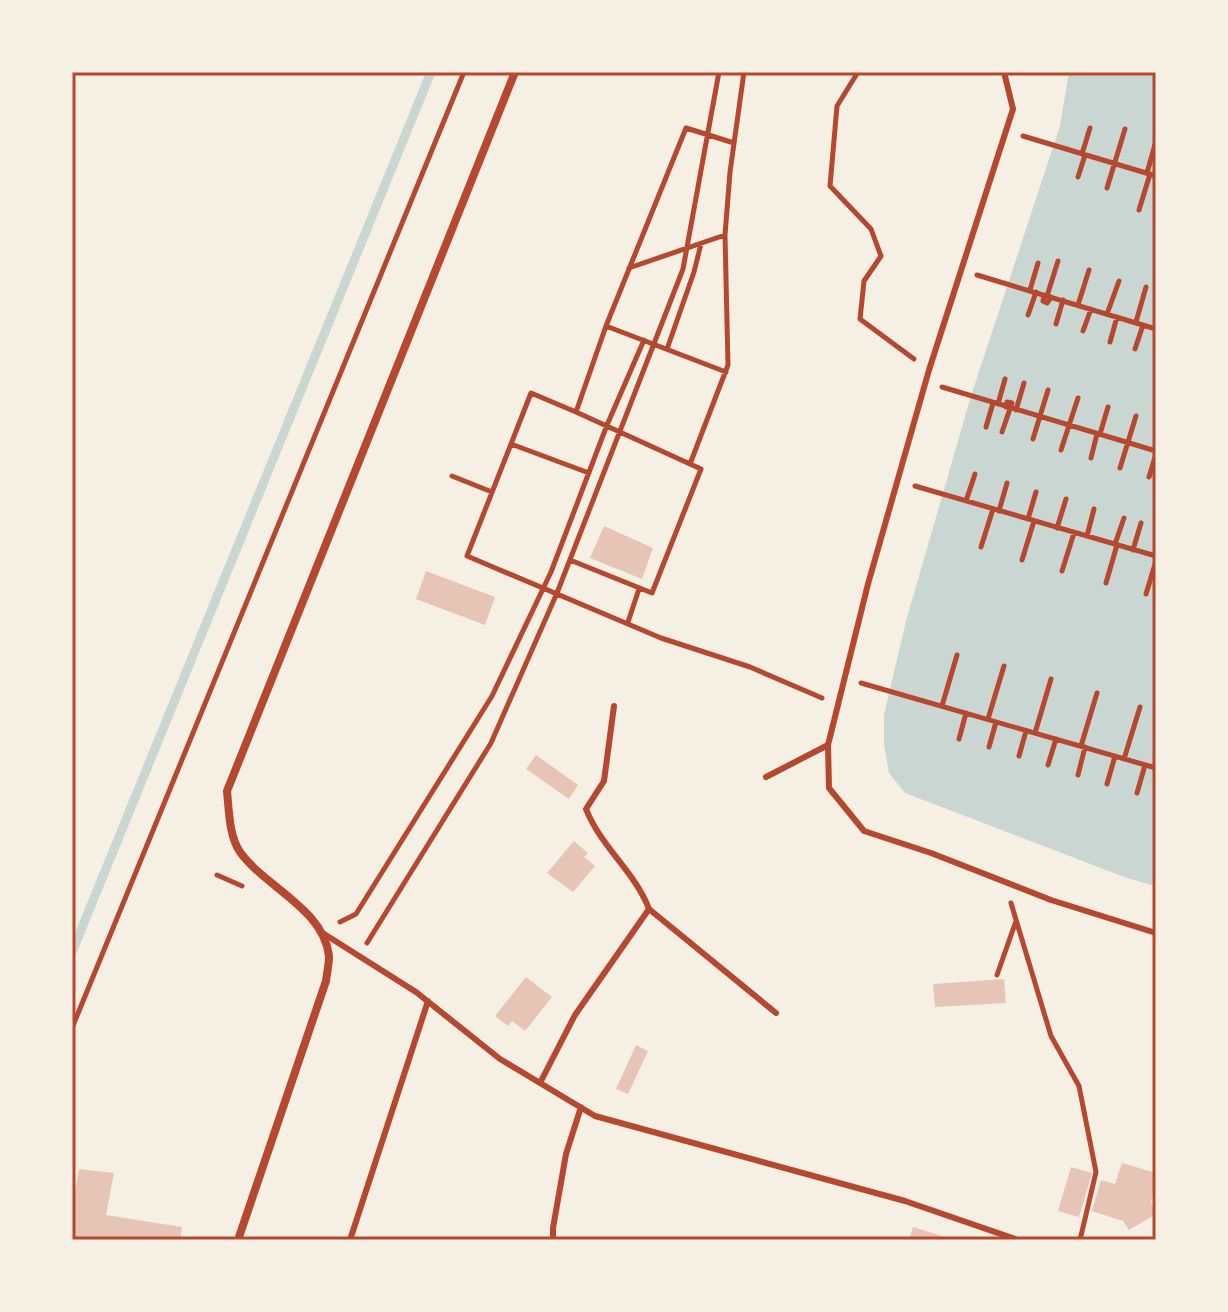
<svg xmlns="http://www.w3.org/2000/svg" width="1228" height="1312" font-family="Merriweather,serif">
<rect width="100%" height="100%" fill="#f6efe4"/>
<path fill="#c9d6d2" d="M 1069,72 L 1156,72 L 1156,886 L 1127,878 L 905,793 L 889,773 L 884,744 L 884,715 L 906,621 L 971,396 L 1060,126 Z"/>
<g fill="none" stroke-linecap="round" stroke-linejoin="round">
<path stroke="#c9d6d2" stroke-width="9" d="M 72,952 L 431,72"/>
</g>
<path fill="#e6c5b7" d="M 604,526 L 653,548 L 642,579 L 590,558 Z
M 426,571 L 495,597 L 485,625 L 416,599 Z
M 536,755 L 578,785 L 569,799 L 526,769 Z
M 574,841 L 588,853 L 584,857 L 595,866 L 573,892 L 547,873 Z
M 526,977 L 552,997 L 525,1031 L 512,1021 L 508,1026 L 495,1016 Z
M 1004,979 L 1006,1003 L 935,1007 L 933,984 Z
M 636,1045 L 648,1051 L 628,1094 L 616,1089 Z
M 1122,1163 L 1156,1173 L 1156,1185 L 1151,1202 L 1156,1214 L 1129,1230 L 1123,1221 L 1092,1211 L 1101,1180 L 1115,1184 Z
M 1071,1167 L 1092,1173 L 1079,1217 L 1058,1211 Z
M 79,1169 L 114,1173 L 106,1215 L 182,1227 L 180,1240 L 72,1240 L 72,1207 Z
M 913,1227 L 942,1236 L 940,1240 L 909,1240 Z"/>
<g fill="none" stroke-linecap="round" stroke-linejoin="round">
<path stroke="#b5482f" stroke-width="5" d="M 858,72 L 837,106 L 830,186 L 871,229 L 881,256 L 864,281 L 860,319 L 914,359
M 1023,136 L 1156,176
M 734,143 L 686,128 L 606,326 L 576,412 L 531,393 L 467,556 L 661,638 L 750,667 L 822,698
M 1082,154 L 1090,128
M 1147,173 L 1156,141
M 1078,177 L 1085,155
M 1107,188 L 1125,129
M 1139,210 L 1150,174
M 629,268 L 725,235
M 977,275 L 1156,329
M 1030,290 L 1038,263
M 1044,295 L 1043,301 L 1047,303 L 1051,297
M 1047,296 L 1058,261
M 1078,305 L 1089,270
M 1107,314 L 1119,281
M 1028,315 L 1036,292
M 1136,322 L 1146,287
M 1056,324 L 1063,300
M 606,326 L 726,372
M 1083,331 L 1091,309
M 1110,342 L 1117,317
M 667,349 L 694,272 L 701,244
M 1135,349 L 1143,325
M 942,387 L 1156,451
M 998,404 L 1005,379
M 1016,410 L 1024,383
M 986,427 L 993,403
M 1002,432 L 1012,403 L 1007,402 L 1006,407
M 1100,434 L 1108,407
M 1033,439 L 1048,390
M 511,444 L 589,473
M 1061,450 L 1078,398
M 1091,458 L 1097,434
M 690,464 L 728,365 L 725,235 L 730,172 L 744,72
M 1120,468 L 1136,416
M 452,476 L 492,492
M 1149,477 L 1156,454
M 915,486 L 1156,556
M 966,501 L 975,474
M 999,511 L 1007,483
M 1028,519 L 1036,492
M 1057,528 L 1066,499
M 1087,536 L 1094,509
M 1115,544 L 1124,518
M 981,547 L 993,509
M 1133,550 L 1141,523
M 570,560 L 652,593 L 701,469 L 576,412
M 1022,560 L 1034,521
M 1062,571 L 1074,533
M 1106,583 L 1117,545
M 1146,594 L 1156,561
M 628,622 L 639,589
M 861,683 L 1156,768
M 942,706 L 957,655
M 988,719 L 1004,666
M 1035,733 L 1051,679
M 959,739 L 966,713
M 1081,746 L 1097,693
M 989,747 L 996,722
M 1019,756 L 1026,731
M 1124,759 L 1140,707
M 1048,765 L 1056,739
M 1078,775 L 1085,747
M 1107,784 L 1115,756
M 1137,793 L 1145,765
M 217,875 L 242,886
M 1011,903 L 1051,1036 L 1079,1086 L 1096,1172 L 1080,1240
M 340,922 L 356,914 L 492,696 L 551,572 L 607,425 L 644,340
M 367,943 L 491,743 L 557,593 L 683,269 L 719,72
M 997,975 L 1016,921
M 72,1028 L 464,72"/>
<path stroke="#b5482f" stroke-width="6" d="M 1004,72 L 1013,109 L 929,370 L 868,584 L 828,745 L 829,788 L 864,831 L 931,853 L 1051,900 L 1156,933
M 766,777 L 828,745
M 649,909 L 776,1013
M 321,932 L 416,992 L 500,1059 L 595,1116 L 905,1201 L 1018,1240
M 540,1083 L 575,1015 L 649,909 C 635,872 601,847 586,809 L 604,781 L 614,706
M 350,1240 L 428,1001
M 553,1240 L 553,1228 L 566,1154 L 581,1107"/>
<path stroke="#b5482f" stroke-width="8" d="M 238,1240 L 326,981 C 327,973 329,964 329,956 C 324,909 265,887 240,852 C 229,836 229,810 227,791 L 515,72"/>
</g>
<rect width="1228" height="1312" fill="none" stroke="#f6efe4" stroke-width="148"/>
<rect x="74" y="74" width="1080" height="1164" fill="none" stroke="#b5482f" stroke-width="3"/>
</svg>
